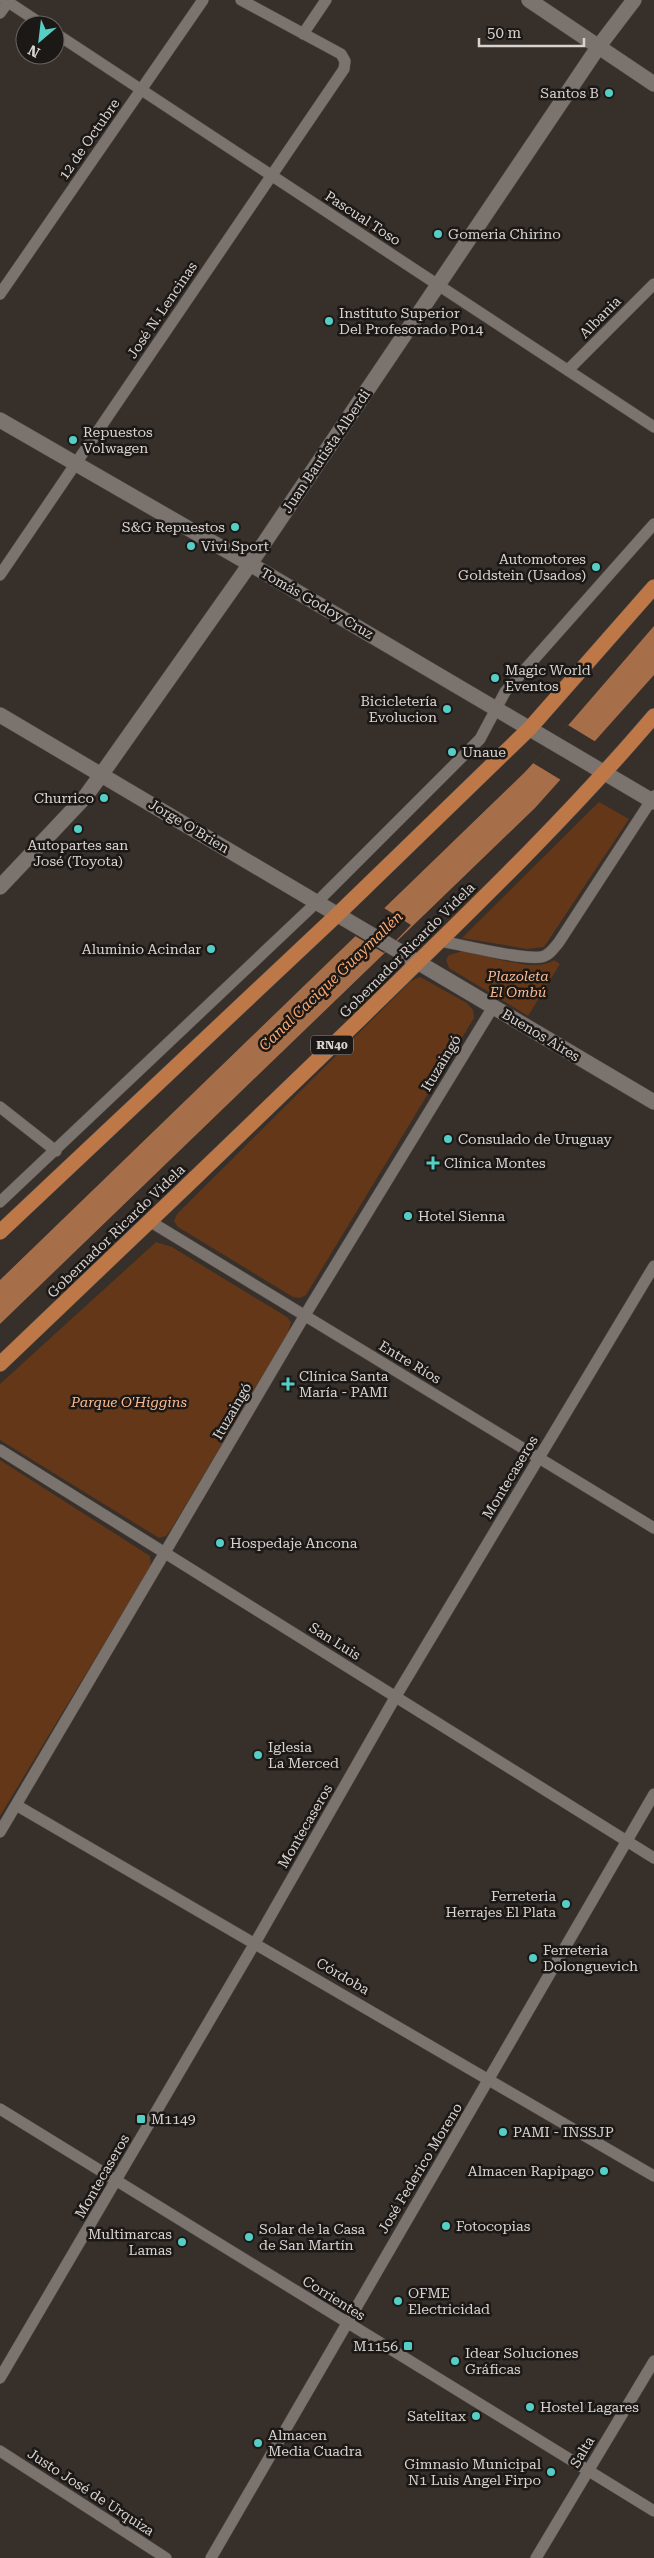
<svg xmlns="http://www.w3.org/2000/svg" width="654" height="2558" font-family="'Roboto Serif',serif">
<rect width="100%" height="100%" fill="#362f2a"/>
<path fill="#633718" d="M 599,802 L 629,819 L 544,947 L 527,949 L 462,938 Z
M 463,951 C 484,954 536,974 554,960 L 560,964 L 528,1016 L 449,968 L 446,960 L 449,955 Z
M 420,977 L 467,1003 L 473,1010 L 474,1018 L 306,1295 L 300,1298 L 293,1297 L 178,1227 L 174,1221 L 177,1214 L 411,981 Z
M 156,1242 L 172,1247 L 287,1317 L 291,1322 L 288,1333 L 172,1528 L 166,1536 L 159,1538 L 0,1440 L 0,1384 Z
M 0,1460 L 150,1556 L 151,1566 L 0,1816 Z"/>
<path fill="#a66e49" d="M 654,626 L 654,675 L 535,808 L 0,1324 L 0,1280 L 525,772 L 571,722 Z"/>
<path fill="#362f2a" d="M 568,725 L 596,742 L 561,780 L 533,763 Z
M 384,908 L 411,925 L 384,953 L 355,936 Z"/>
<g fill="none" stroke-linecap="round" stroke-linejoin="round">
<g stroke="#524c48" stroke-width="12">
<path id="street" d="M 5,0 L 43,25
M 0,13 L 8,2
M 55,33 L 654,427
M 303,34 L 326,0
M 0,294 L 203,0
M 568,370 L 654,284
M 0,575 L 344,69 L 345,61 L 341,54 L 241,0
M 440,941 C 463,945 521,960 541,957 C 549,956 554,948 559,942 L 654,796
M 0,1107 L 56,1151
M 0,1202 L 317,902 L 480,739 L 505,692 L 654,524
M 151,1222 L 654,1528
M 0,1450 L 654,1858
M 16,1805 L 654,2176
M 0,1832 L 305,1315 L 493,1007
M 0,2109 L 654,2511
M 0,2378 L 255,1943 L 396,1696 L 654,1266
M 0,2451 L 166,2558
M 211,2558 L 654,1794
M 536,2558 L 654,2361"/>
</g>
<g stroke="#524c48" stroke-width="16">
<path id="secondary" d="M 529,0 L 654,84
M 0,420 L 250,564 L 654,802
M 0,715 L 654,1102
M 0,887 L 85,797 L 101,775 L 250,564 L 599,46 L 634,0"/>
</g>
<g stroke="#524c48" stroke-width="16">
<path id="highway" d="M 0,1232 L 338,914 L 530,728 L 654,587
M 0,1364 C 121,1249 241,1134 361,1018 C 461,920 563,823 654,716"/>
</g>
<use href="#street" stroke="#7b736e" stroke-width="11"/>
<use href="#secondary" stroke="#7b736e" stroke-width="15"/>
<use href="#highway" stroke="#be7848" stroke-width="15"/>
</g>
<g fill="#55cec5" stroke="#1b1816" stroke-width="2">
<circle cx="609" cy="93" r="5"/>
<circle cx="438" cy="234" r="5"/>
<circle cx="329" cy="321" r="5"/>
<circle cx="73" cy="440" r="5"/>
<circle cx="235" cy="527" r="5"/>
<circle cx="191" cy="546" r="5"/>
<circle cx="596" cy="567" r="5"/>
<circle cx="495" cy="678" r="5"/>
<circle cx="447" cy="709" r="5"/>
<circle cx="452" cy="752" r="5"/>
<circle cx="104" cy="798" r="5"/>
<circle cx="78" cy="829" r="5"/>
<circle cx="211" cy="949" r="5"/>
<circle cx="448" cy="1139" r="5"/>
<path d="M430.5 1155.5h5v5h5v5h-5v5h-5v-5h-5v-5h5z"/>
<circle cx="408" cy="1216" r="5"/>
<path d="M285.5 1376.5h5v5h5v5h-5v5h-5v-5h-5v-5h5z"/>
<circle cx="220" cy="1543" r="5"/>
<circle cx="258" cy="1755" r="5"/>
<circle cx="566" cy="1904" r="5"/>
<circle cx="533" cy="1958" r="5"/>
<rect x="136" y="2114" width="10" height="10" rx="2.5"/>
<circle cx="503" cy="2132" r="5"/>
<circle cx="604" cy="2171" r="5"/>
<circle cx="446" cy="2226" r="5"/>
<circle cx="249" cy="2237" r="5"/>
<circle cx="182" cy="2242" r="5"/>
<circle cx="398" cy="2301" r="5"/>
<rect x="403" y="2341" width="10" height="10" rx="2.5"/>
<circle cx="455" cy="2361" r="5"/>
<circle cx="530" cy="2407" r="5"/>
<circle cx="476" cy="2416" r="5"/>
<circle cx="258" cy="2443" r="5"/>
<circle cx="551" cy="2472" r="5"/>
</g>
<g text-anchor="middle" stroke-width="5" stroke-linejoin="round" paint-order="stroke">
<rect fill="#1b1816" stroke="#9f9b98" stroke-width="1" x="311" y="1035.5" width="42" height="19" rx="4"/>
<g font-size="12" font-weight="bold" fill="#d8d3d0">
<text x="332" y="1049">RN40</text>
</g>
<g font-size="14" fill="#d8d3d0" stroke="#1b1816" text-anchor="start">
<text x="599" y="98" text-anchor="end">Santos B</text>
<text x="448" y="239">Gomeria Chirino</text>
<text x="339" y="318">Instituto Superior<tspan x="339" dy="16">Del Profesorado P014</tspan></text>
<text x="83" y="437">Repuestos<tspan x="83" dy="16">Volwagen</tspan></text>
<text x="225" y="532" text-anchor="end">S&amp;G Repuestos</text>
<text x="201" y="551">Vivi Sport</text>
<text x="586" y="564" text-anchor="end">Automotores<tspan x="586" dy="16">Goldstein (Usados)</tspan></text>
<text x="505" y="675">Magic World<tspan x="505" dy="16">Eventos</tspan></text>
<text x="437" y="706" text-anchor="end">Bicicletería<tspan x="437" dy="16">Evolucion</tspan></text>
<text x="462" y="757">Unaue</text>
<text x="94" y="803" text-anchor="end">Churrico</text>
<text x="78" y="850" text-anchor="middle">Autopartes san<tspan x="78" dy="16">José (Toyota)</tspan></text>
<text x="201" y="954" text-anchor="end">Aluminio Acindar</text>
<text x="458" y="1144">Consulado de Uruguay</text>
<text x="444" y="1168">Clínica Montes</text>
<text x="418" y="1221">Hotel Sienna</text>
<text x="299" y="1381">Clínica Santa<tspan x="299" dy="16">María - PAMI</tspan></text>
<text x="230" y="1548">Hospedaje Ancona</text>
<text x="268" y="1752">Iglesia<tspan x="268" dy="16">La Merced</tspan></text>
<text x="556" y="1901" text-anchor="end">Ferreteria<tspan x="556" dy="16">Herrajes El Plata</tspan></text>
<text x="543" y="1955">Ferreteria<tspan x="543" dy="16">Dolonguevich</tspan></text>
<text x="151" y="2124">M1149</text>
<text x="513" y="2137">PAMI - INSSJP</text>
<text x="594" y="2176" text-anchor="end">Almacen Rapipago</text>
<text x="456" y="2231">Fotocopias</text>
<text x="259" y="2234">Solar de la Casa<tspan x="259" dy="16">de San Martín</tspan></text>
<text x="172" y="2239" text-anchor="end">Multimarcas<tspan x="172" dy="16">Lamas</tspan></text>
<text x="408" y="2298">OFME<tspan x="408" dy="16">Electricidad</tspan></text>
<text x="398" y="2351" text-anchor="end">M1156</text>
<text x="465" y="2358">Idear Soluciones<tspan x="465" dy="16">Gráficas</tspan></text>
<text x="540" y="2412">Hostel Lagares</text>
<text x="466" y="2421" text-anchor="end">Satelitax</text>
<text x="268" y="2440">Almacen<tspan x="268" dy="16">Media Cuadra</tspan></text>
<text x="541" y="2469" text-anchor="end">Gimnasio Municipal<tspan x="541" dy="16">N1 Luis Angel Firpo</tspan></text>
</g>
<g font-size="14" fill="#d8d3d0" stroke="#1b1816">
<text transform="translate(89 139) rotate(-55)" y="5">12 de Octubre</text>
<text transform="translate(363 218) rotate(33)" y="5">Pascual Toso</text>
<text transform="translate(162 310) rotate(-56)" y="5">José N. Lencinas</text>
<text transform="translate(600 317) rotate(-45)" y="5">Albania</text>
<text transform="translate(326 451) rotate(-56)" y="5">Juan Bautista Alberdi</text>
<text transform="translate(317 603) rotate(30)" y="5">Tomás Godoy Cruz</text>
<text transform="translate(189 826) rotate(31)" y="5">Jorge O'Brien</text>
<text transform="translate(407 950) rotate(-45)" y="5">Gobernador Ricardo Videla</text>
<text transform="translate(541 1035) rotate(31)" y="5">Buenos Aires</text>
<text transform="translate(441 1063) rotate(-59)" y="5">Ituzaingó</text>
<text transform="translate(116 1231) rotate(-44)" y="5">Gobernador Ricardo Videla</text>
<text transform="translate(410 1362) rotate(31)" y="5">Entre Ríos</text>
<text transform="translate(232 1411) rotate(-60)" y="5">Ituzaingó</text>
<text transform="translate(510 1477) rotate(-59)" y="5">Montecaseros</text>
<text transform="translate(335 1641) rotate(32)" y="5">San Luis</text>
<text transform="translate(305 1826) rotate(-60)" y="5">Montecaseros</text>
<text transform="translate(343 1976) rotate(30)" y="5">Córdoba</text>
<text transform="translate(420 2168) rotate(-59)" y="5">José Federico Moreno</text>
<text transform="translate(102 2176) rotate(-60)" y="5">Montecaseros</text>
<text transform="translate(334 2298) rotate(32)" y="5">Corrientes</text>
<text transform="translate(582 2452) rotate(-59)" y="5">Salta</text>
<text transform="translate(91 2492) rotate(33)" y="5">Justo José de Urquiza</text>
</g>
<g font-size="14" font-style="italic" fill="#fbb98f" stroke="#1b1816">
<text x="518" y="981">Plazoleta<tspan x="518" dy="16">El Ombú</tspan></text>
<text x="129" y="1407">Parque O'Higgins</text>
</g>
<g font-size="15" font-style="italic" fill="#f9a973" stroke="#1b1816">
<text transform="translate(331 981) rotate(-44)" y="5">Canal Cacique Guaymallén</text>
</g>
</g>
<g transform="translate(40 40) rotate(208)"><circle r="24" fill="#1b1816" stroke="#676360"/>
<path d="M0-4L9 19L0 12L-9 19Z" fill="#55cec5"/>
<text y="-8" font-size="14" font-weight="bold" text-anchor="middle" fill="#d8d3d0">N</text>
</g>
<path d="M479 38v8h105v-8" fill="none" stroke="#d8d3d0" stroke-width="2.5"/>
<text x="487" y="38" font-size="15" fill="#d8d3d0" stroke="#1b1816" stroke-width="4" paint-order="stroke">50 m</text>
</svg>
